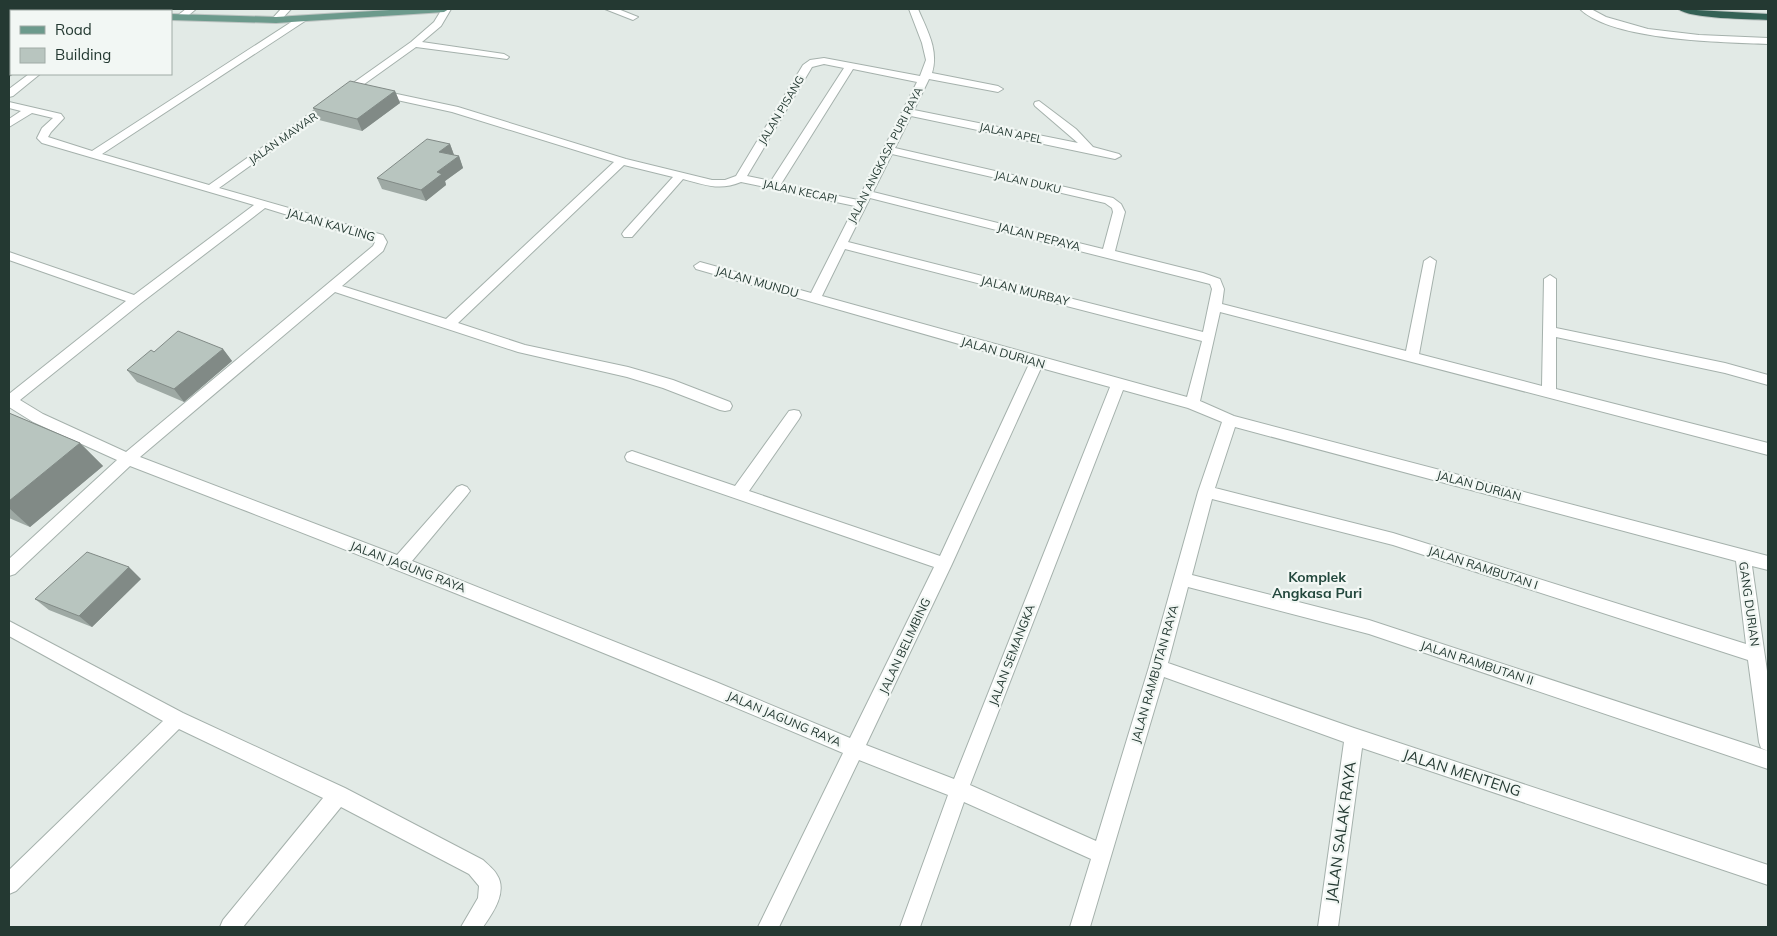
<svg xmlns="http://www.w3.org/2000/svg" width="1777" height="936" font-family="Mulish,sans-serif">
<rect width="100%" height="100%" fill="#e2eae6"/>
<g fill="none" stroke-linecap="round" stroke-linejoin="round">
<g stroke="#a5b1ac" stroke-width="2">
<path id="minor" d="M 58,9 L 69,9 L 67,11 L 57,11 Z
M 186,9 L 196,9 L 183,20 L 177,20 L 177,16 Z
M 281,9 L 291,9 L 279,22 L 273,22 L 271,20 Z
M 442,9 L 451,9 L 441,26 L 422,42 L 504,54 L 509,57 L 507,59 L 416,47 L 219,188 L 383,235 L 387,242 L 383,251 L 342,286 L 446,319 L 614,162 L 452,112 L 374,95 L 374,91 L 378,90 L 458,107 L 626,159 L 712,180 L 725,180 L 736,176 L 803,65 L 810,60 L 824,58 L 920,76 L 926,60 L 922,43 L 909,9 L 918,9 C 927,30 939,50 932,73 L 998,86 L 1003,89 L 998,92 L 929,79 L 914,110 L 1078,143 L 1035,106 L 1034,104 L 1035,102 L 1039,101 L 1076,129 L 1093,147 L 1119,154 L 1121,156 L 1115,159 L 911,116 L 895,148 L 1113,198 L 1121,204 L 1125,212 L 1115,251 L 1203,273 L 1220,279 L 1224,289 L 1222,304 L 1406,351 L 1424,261 L 1430,257 L 1436,261 L 1419,354 L 1542,386 L 1544,279 L 1550,275 L 1556,279 L 1556,328 L 1725,363 L 1768,375 L 1768,385 L 1725,373 L 1556,337 L 1556,389 L 1768,443 L 1768,455 L 1220,312 L 1200,401 L 1234,416 L 1768,556 L 1768,570 L 1752,566 L 1768,678 L 1768,751 L 1761,748 L 1759,742 L 1748,660 L 1393,545 L 1212,499 L 1192,575 L 1369,620 L 1768,751 L 1768,769 L 1369,634 L 1188,587 L 1168,663 L 1354,728 L 1768,865 L 1768,885 L 1362,748 L 1338,927 L 1318,927 L 1344,742 L 1164,677 L 1090,927 L 1070,927 L 1091,859 L 964,802 L 920,927 L 900,927 L 948,795 L 859,760 L 779,927 L 758,927 L 843,753 C 607,652 369,558 130,466 L 15,574 L 9,576 L 9,559 L 117,460 L 33,422 L 9,407 L 9,394 L 126,301 L 9,260 L 9,252 L 134,295 L 254,205 L 42,143 L 37,138 L 42,128 L 53,118 L 32,113 L 9,127 L 9,119 L 21,111 L 9,108 L 9,102 L 61,114 L 64,118 L 51,132 L 48,137 L 92,151 L 299,17 L 305,17 L 305,21 L 102,154 L 209,185 L 411,42 L 434,22 ZM 824,64 L 844,68 L 771,181 L 747,176 L 812,67 ZM 853,69 L 917,82 L 858,200 L 781,184 ZM 892,154 L 1105,203 L 1112,208 L 1113,212 L 1103,249 L 873,192 ZM 624,165 L 673,177 L 624,231 L 622,234 L 624,237 L 632,237 L 683,179 C 705,185 720,191 741,182 L 855,206 L 811,293 L 700,262 L 694,266 L 696,269 L 1029,364 L 940,556 L 749,491 L 799,419 L 801,415 L 799,411 L 794,410 L 789,411 L 735,486 L 632,451 L 627,453 L 625,457 L 627,461 L 934,567 L 850,738 L 716,682 L 412,561 L 467,495 L 470,491 L 467,487 L 462,485 L 457,487 L 397,555 L 140,457 L 335,292 L 518,352 L 627,377 L 663,388 L 720,410 L 725,411 L 730,410 L 732,406 L 730,402 L 673,380 L 628,367 L 525,345 L 458,323 ZM 870,198 L 1210,284 L 1212,289 L 1203,332 L 848,242 ZM 265,208 L 375,242 L 373,246 L 126,452 L 43,414 L 20,400 L 141,303 ZM 845,249 L 1202,341 L 1187,397 L 822,296 ZM 1041,368 L 1110,387 L 954,779 L 866,745 L 952,564 ZM 1123,390 L 1188,408 L 1222,422 L 1198,492 L 1149,667 L 1096,841 L 970,785 ZM 1235,427 L 1736,561 L 1746,644 L 1393,533 L 1215,488 Z
M 605,9 L 618,9 L 638,17 L 633,20 Z
M 1580,9 L 1591,9 L 1606,17 L 1648,29 L 1699,35 L 1768,38 L 1768,44 C 1723,42 1613,41 1580,9 Z
M 29,74 L 40,74 L 13,96 L 9,97 L 9,89 Z
M 9,621 L 183,713 L 345,788 L 483,860 C 488,865 494,869 497,875 C 508,892 492,914 483,927 L 461,927 L 478,898 L 479,886 L 469,874 L 341,807 L 243,927 L 220,927 L 223,920 L 323,798 L 179,729 L 16,891 L 9,894 L 9,870 L 163,721 L 9,636 Z"/>
</g>
<g stroke="#bdc4c2" stroke-width="2">
<path id="major" d="M 406,9 L 449,9 L 444,12 L 276,23 L 171,20 L 171,14 L 276,17 Z
M 9,10 L 14,11 L 11,11 L 11,16 L 9,16 Z"/>
</g>
<g stroke="#bdc4c2" stroke-width="2">
<path id="highway" d="M 1678,9 L 1768,14 L 1768,20 C 1750,19 1690,19 1678,9 Z"/>
</g>
<use href="#minor" fill="#fff" fill-rule="evenodd"/>
<use href="#major" fill="#6c9a8c" fill-rule="evenodd"/>
<use href="#highway" fill="#346155" fill-rule="evenodd"/>
</g>
<path fill="#9ea9a4" d="M 395,91 L 400,103 L 362,131 L 319,120 L 313,108 Z
M 450,144 L 454,155 L 459,156 L 463,168 L 445,181 L 446,185 L 426,201 L 382,189 L 377,178 Z
M 223,349 L 232,361 L 184,402 L 137,382 L 127,370 L 154,352 Z
M 9,413 L 80,443 L 103,466 L 30,527 L 9,518 Z
M 141,579 L 92,627 L 49,610 L 35,599 Z"/>
<path fill="#818a86" d="M 9,68 L 11,71 L 11,74 L 14,74 L 9,77 Z
M 395,91 L 400,103 L 362,131 L 357,119 Z
M 450,144 L 454,155 L 439,152 Z
M 459,156 L 463,168 L 445,181 L 446,185 L 426,201 L 421,190 L 437,172 Z
M 223,349 L 232,361 L 184,402 L 174,389 Z
M 80,443 L 103,466 L 30,527 L 9,508 L 9,501 Z
M 129,567 L 141,579 L 92,627 L 79,616 Z"/>
<path fill="#b8c5bf" stroke="#818a86" d="M 350,81 L 395,91 L 357,119 L 313,108 Z
M 427,139 L 450,144 L 439,152 L 459,156 L 437,172 L 442,174 L 421,190 L 377,178 Z
M 178,331 L 223,349 L 174,389 L 127,370 L 151,350 L 154,352 Z
M 9,413 L 80,443 L 9,501 Z
M 87,552 L 129,567 L 79,616 L 35,599 Z"/>
<g text-anchor="middle" stroke-width="4.5" stroke-linejoin="round" paint-order="stroke">
<g font-size="11" fill="#243932" stroke="#f2f7f4">
<text transform="translate(781 110) rotate(-59)" y="4">JALAN PISANG</text>
<text transform="translate(1011 133) rotate(12)" y="4">JALAN APEL</text>
<text transform="translate(283 138) rotate(-35)" y="4">JALAN MAWAR</text>
<text transform="translate(885 155) rotate(-63)" y="4">JALAN ANGKASA PURI RAYA</text>
<text transform="translate(1028 182) rotate(13)" y="4">JALAN DUKU</text>
<text transform="translate(800 191) rotate(12)" y="4">JALAN KECAPI</text>
</g>
<g font-size="12" fill="#243932" stroke="#f2f7f4">
<text transform="translate(331 225) rotate(16)" y="4">JALAN KAVLING</text>
<text transform="translate(1039 237) rotate(14)" y="4">JALAN PEPAYA</text>
<text transform="translate(757 282) rotate(16)" y="4">JALAN MUNDU</text>
<text transform="translate(1025 291) rotate(14)" y="4">JALAN MURBAY</text>
<text transform="translate(1003 353) rotate(16)" y="4">JALAN DURIAN</text>
<text transform="translate(1479 486) rotate(15)" y="4">JALAN DURIAN</text>
<text transform="translate(408 567) rotate(21)" y="4">JALAN JAGUNG RAYA</text>
<text transform="translate(1483 568) rotate(18)" y="4">JALAN RAMBUTAN I</text>
<text transform="translate(1749 604) rotate(82)" y="4">GANG DURIAN</text>
<text transform="translate(905 646) rotate(-65)" y="4">JALAN BELIMBING</text>
<text transform="translate(1012 655) rotate(-69)" y="4">JALAN SEMANGKA</text>
<text transform="translate(1477 663) rotate(18)" y="4">JALAN RAMBUTAN II</text>
<text transform="translate(1155 674) rotate(-74)" y="4">JALAN RAMBUTAN RAYA</text>
<text transform="translate(784 719) rotate(23)" y="4">JALAN JAGUNG RAYA</text>
</g>
<g font-size="14" font-weight="bold" fill="#23483d" stroke="#f2f7f4">
<text x="1317" y="582">Komplek<tspan x="1317" dy="16">Angkasa Puri</tspan></text>
</g>
<g font-size="15" fill="#243932" stroke="#f2f7f4">
<text transform="translate(1462 773) rotate(18)" y="5">JALAN MENTENG</text>
<text transform="translate(1341 832) rotate(-82)" y="5">JALAN SALAK RAYA</text>
</g>
</g>
<rect width="1777" height="936" fill="none" stroke="#243932" stroke-width="20"/>
<rect x="10" y="10" width="162" height="65" fill="#f2f7f4" stroke="#a0aba6"/>
<rect x="20" y="26" width="25" height="8" fill="#6c9a8c" stroke="#a0aba6"/>
<text x="55" y="35" font-size="15" fill="#243932">Road</text>
<rect x="20" y="48" width="25" height="15" fill="#b8c5bf" stroke="#a0aba6"/>
<text x="55" y="60" font-size="15" fill="#243932">Building</text>
</svg>
